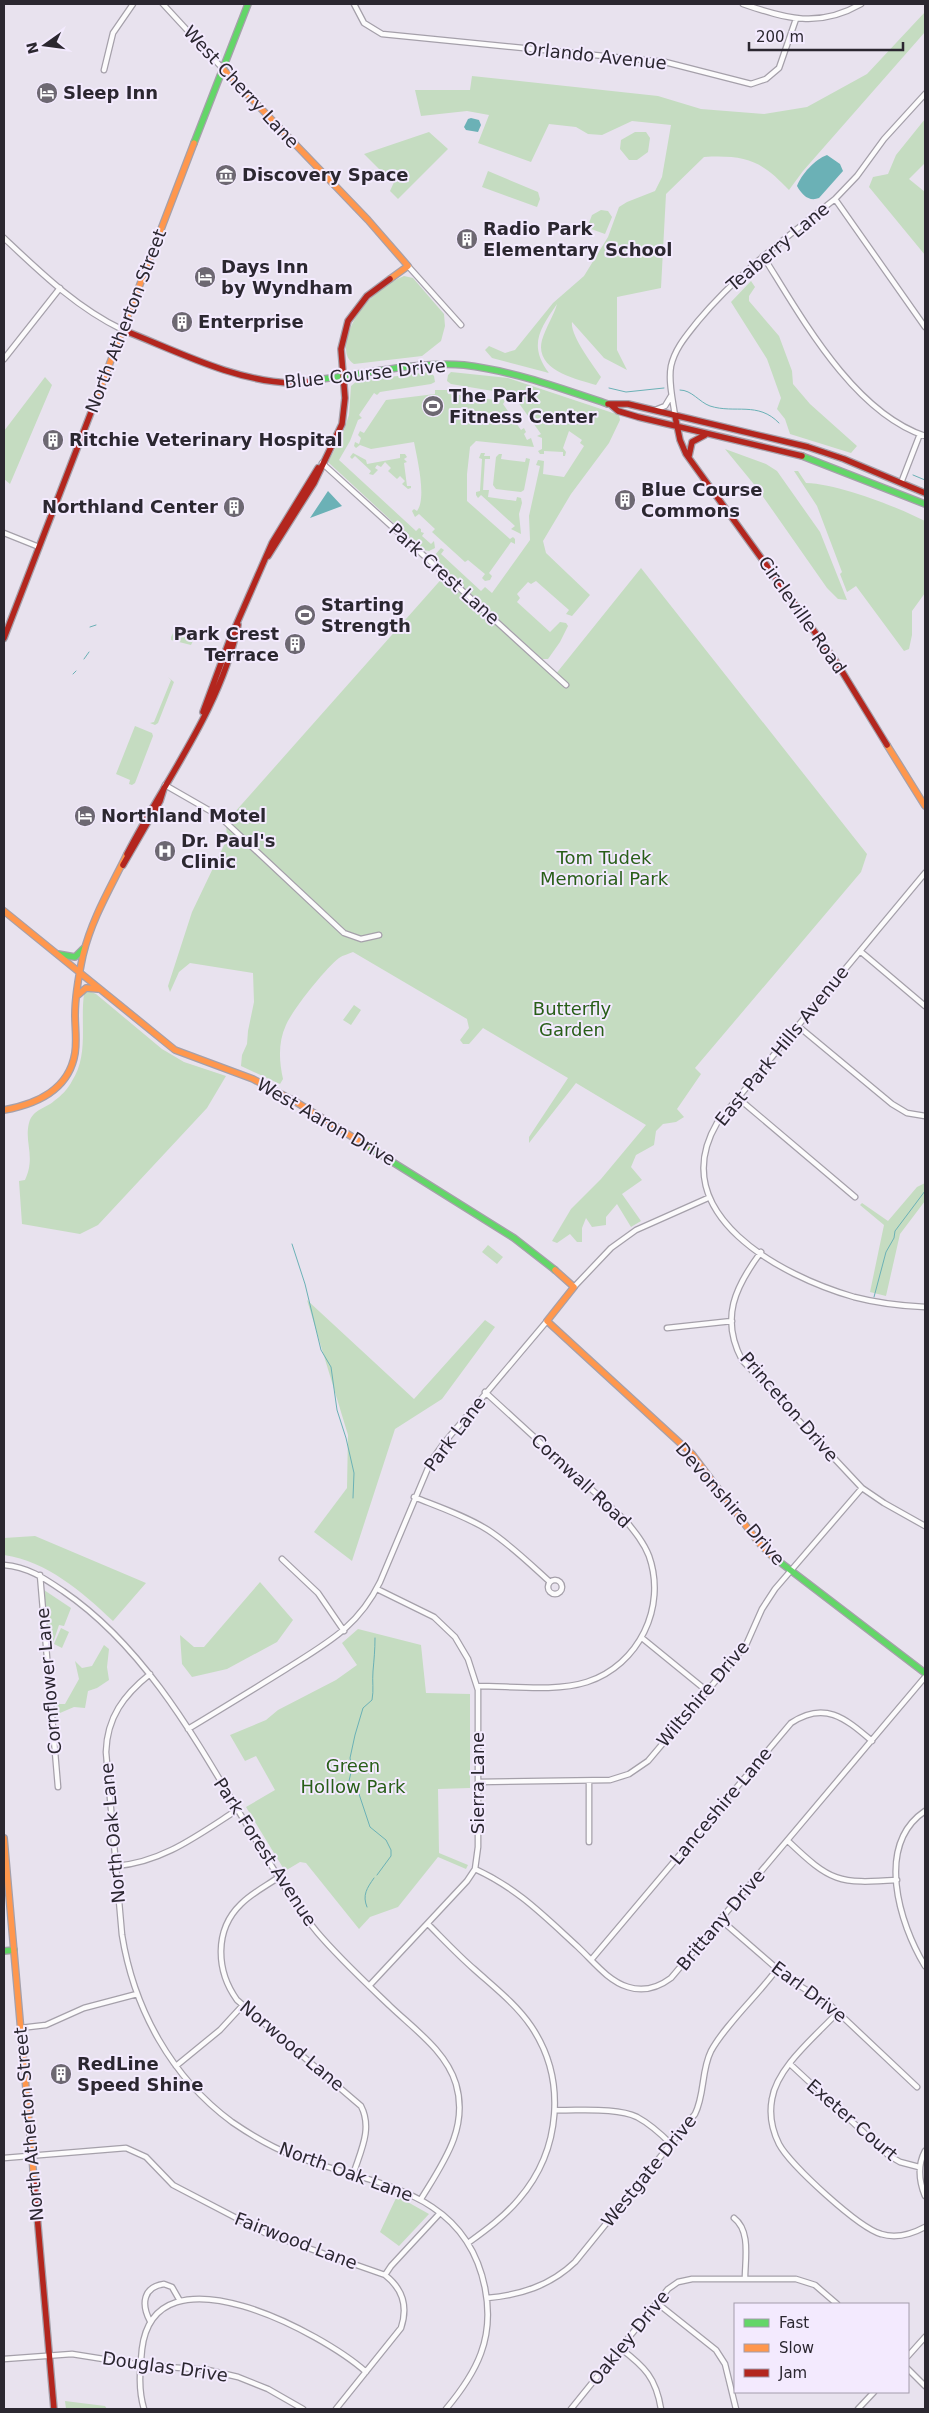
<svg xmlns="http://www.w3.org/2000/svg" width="929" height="2413" font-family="'DejaVu Sans',sans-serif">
<rect width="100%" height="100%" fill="#e8e2ee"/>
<path fill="#c5dcc1" d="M 925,12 L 925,32 L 803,171 L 789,190 C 761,160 745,155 704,157 L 666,194 L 661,288 L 617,297 L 617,350 L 627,370 L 604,358 L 572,322 C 570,335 593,365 601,377 L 596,385 C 576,379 534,370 542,340 C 546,327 554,315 557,304 C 540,329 528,345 549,373 L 492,358 L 485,350 L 489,346 L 505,353 L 515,350 L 553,303 L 584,276 L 608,237 L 619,207 L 627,202 L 655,191 L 662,177 L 671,125 L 632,121 L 602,135 L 588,134 L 576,127 L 549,124 L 531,162 L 478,143 L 489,115 L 467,111 L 421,116 L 415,90 L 470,90 L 472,76 L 658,96 L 701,109 L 764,114 L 807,107 L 867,74 Z
M 925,119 L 925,163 L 909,179 L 925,192 L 925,255 L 869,187 L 873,177 L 888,174 L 896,155 Z
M 429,132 L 448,149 L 398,199 L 390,191 L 395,180 L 393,175 L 386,176 L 364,154 Z
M 635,132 L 646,132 L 650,138 L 648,152 L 637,160 L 629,160 L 620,149 L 621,140 Z
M 488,171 L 538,192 L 540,199 L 537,207 L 482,187 Z
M 601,210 L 608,211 L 612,217 L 605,234 L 591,229 L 589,223 L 592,215 Z
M 404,276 L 413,278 L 444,314 L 445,326 L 441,341 L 422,356 L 354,364 C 348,360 346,355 346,348 C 347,317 377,287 404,276 Z
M 751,281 L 755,287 L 749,296 L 749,301 L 779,336 L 792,371 L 793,384 L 810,404 L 857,446 L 851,453 L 790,434 L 785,419 L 777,409 L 781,398 L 767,359 L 731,302 Z
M 430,372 L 434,376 L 435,382 L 431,384 L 380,392 L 377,395 L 374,393 L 359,415 L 362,418 L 358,420 L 350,441 L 339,460 L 416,531 L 419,528 L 421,529 L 421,532 L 424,533 L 422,536 L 431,544 L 434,541 L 435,548 L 429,551 L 423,550 L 328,462 L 342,436 L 349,415 L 351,386 L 357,381 Z
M 451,372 L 508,378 L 619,415 L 620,420 L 609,443 L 571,494 L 543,541 L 546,553 L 590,595 L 572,616 L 566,614 L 569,610 L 536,581 L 531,584 L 528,582 L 517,594 L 520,598 L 517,602 L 550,632 L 560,622 L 566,623 L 568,626 L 560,642 L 548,659 L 542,659 L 435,561 L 434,556 L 441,548 L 444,550 L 441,554 L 481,591 L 485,587 L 492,593 L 530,540 L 529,516 L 540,466 L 536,465 L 538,460 L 544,461 L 543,474 L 564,477 L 584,446 L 580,443 L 582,440 L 569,431 L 563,448 L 566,452 L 565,456 L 563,456 L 563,452 L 544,451 L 544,454 L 540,454 L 538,451 L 542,449 L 542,438 L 537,436 L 541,434 L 513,395 L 510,398 L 505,393 L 451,384 L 447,381 L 448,375 Z
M 45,377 L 52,385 L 10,484 L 4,479 L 4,431 Z
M 435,390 L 448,390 L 448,394 L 470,396 L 471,391 L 478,393 L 477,397 L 500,401 L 501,397 L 505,401 L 503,404 L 521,430 L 524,428 L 526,432 L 524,434 L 527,440 L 531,438 L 534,447 L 476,441 L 470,447 L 467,474 L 467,501 L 510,539 L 513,537 L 515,539 L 515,544 L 511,542 L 489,573 L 492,576 L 490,580 L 485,581 L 482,578 L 485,574 L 468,560 L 465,562 L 432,532 L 435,529 L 419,514 L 415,517 L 412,511 L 414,509 L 417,511 C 427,498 417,458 414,442 L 371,449 L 360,445 L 356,448 L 354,446 L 355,442 L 359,444 L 361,438 L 358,435 L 360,431 L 364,433 L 386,400 L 435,394 Z
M 725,449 L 766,464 L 777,471 L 820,532 L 847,600 L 838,599 L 827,588 L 757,488 Z
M 353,453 L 366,460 L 367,464 L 400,458 L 400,454 L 405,454 L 407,457 L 404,459 L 407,462 L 404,463 L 407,486 L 411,486 L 411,488 L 408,489 L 402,484 L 405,481 L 400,476 L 397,479 L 388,471 L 391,468 L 385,462 L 381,467 L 377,465 L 375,468 L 378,470 L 373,475 L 369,474 L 371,471 L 355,456 L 352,459 L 350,457 Z
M 481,453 L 485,453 L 484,456 L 490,456 L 490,459 L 485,459 L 483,490 L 489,490 L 488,497 L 516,501 L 517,497 L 521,498 L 522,503 L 519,514 L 521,534 L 511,529 L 515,526 L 481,495 L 478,498 L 476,495 L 476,492 L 480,491 L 482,459 L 479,458 Z
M 499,454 L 502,454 L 501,459 L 525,462 L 526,458 L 530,459 L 524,490 L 521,492 L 496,489 L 493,485 L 496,457 Z
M 794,471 L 798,471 L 806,483 C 839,484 895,506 925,521 L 925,593 L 912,611 L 912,635 L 909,649 L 904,651 L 856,586 L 847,592 L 840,574 L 842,572 L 817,506 Z
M 641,568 L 867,854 L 861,872 L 695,1068 L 701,1074 L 677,1109 L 684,1117 L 676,1122 L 663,1124 L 656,1131 L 654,1145 L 636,1155 L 631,1167 L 642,1180 L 622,1194 L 641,1221 L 631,1227 L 617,1204 L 606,1217 L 606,1225 L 592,1227 L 586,1218 L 582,1228 L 582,1242 L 577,1242 L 570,1234 L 557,1243 L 552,1241 L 571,1209 L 601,1179 L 646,1125 L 576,1083 L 529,1143 L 529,1137 L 568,1078 L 483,1028 L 469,1044 L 463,1044 L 460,1040 L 469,1028 L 467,1019 L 353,952 C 349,954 343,955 339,958 C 325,969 293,1009 286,1025 C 278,1042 279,1061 283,1079 L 280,1084 L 241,1066 L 242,1055 L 247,1044 L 248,1031 L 254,1002 L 253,973 L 190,963 L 179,972 L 170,992 L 168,986 L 192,912 L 227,839 L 226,822 L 445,575 L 555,675 Z
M 176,627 L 191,632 L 194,639 L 191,645 L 171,640 L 171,637 Z
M 168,677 L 174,682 L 158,723 L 155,725 L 150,723 L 154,722 L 171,680 Z
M 135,726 L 152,733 L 153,736 L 135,783 L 132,785 L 129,784 L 130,780 L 116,774 Z
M 89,991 L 96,994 L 162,1049 L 184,1062 L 226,1076 L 207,1108 L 98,1225 L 80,1234 L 22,1224 L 19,1181 L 25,1180 C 36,1156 24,1143 29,1123 C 33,1109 45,1109 54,1101 C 61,1096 68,1089 72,1081 C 89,1055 80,1023 84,994 Z
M 354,1005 L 361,1010 L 351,1025 L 343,1020 Z
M 925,1183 L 925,1201 L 900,1234 L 886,1296 L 870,1292 L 884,1225 L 860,1205 L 862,1203 L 888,1221 L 917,1187 Z
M 488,1245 L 503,1257 L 497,1264 L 482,1252 Z
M 307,1300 L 414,1399 L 485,1320 L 495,1327 L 442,1399 L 395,1429 L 352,1561 L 314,1532 L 347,1488 L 348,1435 Z
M 35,1536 L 146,1583 L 113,1621 C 81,1591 48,1562 4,1555 L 4,1538 Z
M 260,1582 L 293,1620 L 277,1642 L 227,1669 L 192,1677 L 182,1664 L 180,1635 L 194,1647 L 204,1647 Z
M 44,1590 L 71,1608 L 64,1626 L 59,1625 L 52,1646 L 49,1647 Z
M 61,1628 L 69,1632 L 62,1648 L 54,1644 Z
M 358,1629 L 421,1645 L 426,1693 L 470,1694 L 470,1788 L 438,1789 L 439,1853 L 468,1865 L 466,1869 L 438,1857 L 398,1907 L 370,1917 L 359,1929 L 306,1863 L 300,1862 L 285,1871 L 246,1807 L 275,1790 L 256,1756 L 245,1761 L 230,1735 L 266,1720 L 278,1710 L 336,1680 L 357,1665 L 342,1643 Z
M 104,1645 L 109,1649 L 107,1667 L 109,1680 L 97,1688 L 88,1691 L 85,1708 L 74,1707 L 53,1716 L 54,1709 L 58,1704 L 65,1704 L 79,1679 L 75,1661 L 82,1668 L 92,1666 Z
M 397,2196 L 429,2214 L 399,2246 L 380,2232 Z
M 65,2401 L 105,2406 L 107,2409 L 66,2409 Z"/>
<path fill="#6bb1b6" d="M 471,118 L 479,120 L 481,125 L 478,132 L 466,130 L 464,127 L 468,119 Z
M 827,155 L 840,164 L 843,171 L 819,198 C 809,202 802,195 797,186 C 801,175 815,159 827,155 Z
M 328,491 L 342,506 L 310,518 Z"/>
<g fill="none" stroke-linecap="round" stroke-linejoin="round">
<path stroke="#6bb1b6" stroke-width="1" d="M 609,388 L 626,392 L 664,388
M 680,390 C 692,390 699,402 710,406 C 735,414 758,401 779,423
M 913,475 L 925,480
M 90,627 L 96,625
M 84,659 L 89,652
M 73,674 L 76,671
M 292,1244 L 305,1284 L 321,1350 L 331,1367 L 337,1410 L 346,1438 L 354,1473 L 353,1498
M 874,1297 L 886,1252 L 894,1238 L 895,1231 L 925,1191
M 356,1789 L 349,1781 L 352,1768 L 350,1758 L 355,1735 L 363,1708 L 372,1700 C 374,1690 372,1681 373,1671 C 374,1660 375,1650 375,1638
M 359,1794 L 370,1827 L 386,1840 L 391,1850 L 391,1856 L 377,1875
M 367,1907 C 362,1895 367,1888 374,1878"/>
<g stroke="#a5a0aa" stroke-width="7">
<path id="street" d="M 163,4 L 223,69
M 354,4 L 364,23 L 382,34 L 665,62 L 751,84 L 766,79 L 779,68 L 796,19
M 743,4 C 787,19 819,28 861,4
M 104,70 L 113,33 L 133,4
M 835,199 L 925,327
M 4,238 C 40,272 77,308 123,330
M 763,256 C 802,318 853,412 925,436
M 408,266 L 461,325
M 4,359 L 60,288
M 655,410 L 665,406 L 671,396
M 675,416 C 673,400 668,382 671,366 C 675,348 687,335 698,321 C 738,273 787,237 835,199 L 857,176 L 884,139 L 925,94
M 322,463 L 566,685
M 901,483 L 920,434
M 4,533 L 39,547
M 165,785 L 219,816 L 344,933 L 361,939 L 379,935
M 925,873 L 717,1123 C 664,1214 781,1276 854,1297 C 877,1303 902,1306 925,1307
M 860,951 L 925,1006
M 798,1026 L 892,1104 L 907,1113 L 925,1116
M 738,1098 L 855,1197
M 761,1252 C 735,1287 720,1318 742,1360 L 862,1488 L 884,1503 L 925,1526
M 574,1287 L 611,1248 L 636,1230 L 708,1198
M 667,1328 L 732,1321
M 414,1497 C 439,1507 466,1516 488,1530 C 511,1545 530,1564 550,1582
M 282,1559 L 318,1593 L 344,1631
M 4,1565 C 28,1567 44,1578 63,1591 C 151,1651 203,1753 257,1842 C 276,1873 294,1904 317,1932 C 339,1958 365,1982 390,2006 C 414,2029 446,2051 456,2084 C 469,2128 443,2163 421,2199
M 40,1575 L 58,1787
M548 1587a7 7 0 1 1 14 0a7 7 0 1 1-14 0Z
M 642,1638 L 707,1691
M 150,1674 C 124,1695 107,1717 106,1752 L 122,1935 C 134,2009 171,2077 232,2122 C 251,2135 271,2147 292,2155 C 370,2185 465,2187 485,2288 C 495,2338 477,2372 446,2409
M 477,1686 C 511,1686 556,1692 587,1682 C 639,1665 667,1607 649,1556 C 644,1543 635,1532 626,1521 L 485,1392
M 188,1729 C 221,1709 254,1689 286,1669 C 327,1643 358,1627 380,1582 L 431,1461 L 444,1443 L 547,1321
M 478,1782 L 610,1780 L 629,1774 L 648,1761 L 746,1645 L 762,1609 L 775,1589 L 862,1488
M 589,1782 L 589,1842
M 925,1811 C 875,1845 899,1923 925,1966
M 788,1841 C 831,1882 838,1884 897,1880
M 116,1866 C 163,1862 198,1835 237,1810
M 475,1869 C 517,1888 544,1916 578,1947 C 593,1961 608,1981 628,1987 C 644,1992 659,1987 671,1978 L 925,1677
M 279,1877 C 266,1886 252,1893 241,1904 C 214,1930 216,1971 237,2000 L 361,2106 C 373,2129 360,2152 353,2175
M 721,1920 L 790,1980 L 828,2003 L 917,2087
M 428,1924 C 443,1939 458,1955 474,1969 C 494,1987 516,2004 531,2026 C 567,2079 561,2150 519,2199 C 505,2216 486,2230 468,2243
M 591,1960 L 791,1723 C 825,1700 846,1719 872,1741
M 369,1986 L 467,1881 L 475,1869 L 478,1847 L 478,1690 L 468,1659 L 455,1637 L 434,1617 L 377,1589
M 838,2012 C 816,2036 777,2067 772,2099 C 769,2115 772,2130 779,2144 C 790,2165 859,2228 881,2234 C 897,2239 912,2234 925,2227
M 20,2028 L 46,2025 L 84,2008 L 137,1994
M 790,2064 L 888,2155 L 900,2162 L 919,2167
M 176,2066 L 220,2030 L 243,2005
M 555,2110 C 578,2111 617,2107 637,2117 C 650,2124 661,2134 671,2144
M 925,2151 C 917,2166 919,2181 925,2196
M 4,2158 L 126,2148 L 146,2157 L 173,2185 L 265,2233 L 385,2275 C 403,2289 408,2307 401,2328 L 336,2409
M 734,2218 C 751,2231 745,2259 745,2279
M 385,2275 L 391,2266 L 440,2213
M 487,2298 C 520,2295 550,2286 575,2262 L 695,2114 C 705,2094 701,2071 711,2051 C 725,2025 759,1994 777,1969
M 657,2303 L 716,2350 L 725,2364 L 736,2409
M 150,2321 C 141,2304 143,2287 164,2284 L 172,2287 L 180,2301
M 620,2348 C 645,2367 656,2378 661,2409
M 908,2356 L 925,2337
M 4,2359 L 72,2354 L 141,2365 L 208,2370 L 238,2377 L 268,2389 L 303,2409
M 908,2369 L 925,2386
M 144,2409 C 138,2389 140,2370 142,2349 C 155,2242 324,2334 366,2372
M 571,2409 L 668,2289 L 678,2282 L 692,2279 L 796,2279 L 815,2285 L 837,2304
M 858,2409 L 874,2392"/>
</g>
<g stroke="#a5a0aa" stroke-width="8">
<path id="fast" d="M 194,143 L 248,4
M 322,379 C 365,374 421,361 464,365 C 514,371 560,388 608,404
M 802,456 L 925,504
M 58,954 L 75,957 L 83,949
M 367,1146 L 514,1238 L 555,1270
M 772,1556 L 925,1673
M 4,1951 L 14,1950"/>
</g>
<g stroke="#a5a0aa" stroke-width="8">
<path id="slow" d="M 223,69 L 368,220 L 408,266 L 390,279
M 95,402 L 194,143
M 887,745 L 925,806
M 4,911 L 175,1050 L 253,1079 L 296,1102 L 367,1146
M 78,995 L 86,988 L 98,989
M 4,1110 C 37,1104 69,1090 75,1053 C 77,1040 75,1028 75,1015 C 75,995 79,974 83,955 C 92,918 111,887 127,854
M 555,1270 L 574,1287 L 547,1321 L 692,1454 L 759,1543 L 772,1556
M 4,1838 L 34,2180"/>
</g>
<g stroke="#a5a0aa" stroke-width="8">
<path id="jam" d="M 123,330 C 177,351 233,381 292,383 C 302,383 312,381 322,379
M 608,404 L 628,404 L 808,447 L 844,459 L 925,493
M 611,405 L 618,411 L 638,417 L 802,456
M 675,416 L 680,440 L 686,454 L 835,660 L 887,745
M 689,456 L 692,442 L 705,435
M 268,556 L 314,483 L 342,424 L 345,398 L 341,349 L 348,321 L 367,296 L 390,279
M 4,638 L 95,402
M 203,712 L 230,639 L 272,543 L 318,468
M 127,854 C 165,780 221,708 238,625
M 123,865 L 160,801 L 164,788
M 34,2180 L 54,2409"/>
</g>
<use href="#street" stroke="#fcfbfc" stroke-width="4.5"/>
<use href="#fast" stroke="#63d668" stroke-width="5.5"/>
<use href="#slow" stroke="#ff974d" stroke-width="5.5"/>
<use href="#jam" stroke="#b3261e" stroke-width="5.5"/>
</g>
<defs>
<g id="hotel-disc" transform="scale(1.125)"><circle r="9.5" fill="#6d6872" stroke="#f3eafe"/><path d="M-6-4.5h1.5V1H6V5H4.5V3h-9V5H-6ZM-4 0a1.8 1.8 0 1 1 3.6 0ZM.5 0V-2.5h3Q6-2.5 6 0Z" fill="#fff"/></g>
<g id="museum-disc" transform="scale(1.125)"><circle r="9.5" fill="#6d6872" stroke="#f3eafe"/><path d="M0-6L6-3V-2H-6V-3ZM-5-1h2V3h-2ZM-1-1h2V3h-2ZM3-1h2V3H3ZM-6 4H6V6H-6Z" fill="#fff"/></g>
<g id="building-disc" transform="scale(1.125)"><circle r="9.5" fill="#6d6872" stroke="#f3eafe"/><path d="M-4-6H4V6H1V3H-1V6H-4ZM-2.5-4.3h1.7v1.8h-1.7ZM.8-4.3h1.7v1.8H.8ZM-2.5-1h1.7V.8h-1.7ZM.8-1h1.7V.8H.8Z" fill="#fff"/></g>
<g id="stadium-disc" transform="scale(1.125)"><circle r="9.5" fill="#6d6872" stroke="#f3eafe"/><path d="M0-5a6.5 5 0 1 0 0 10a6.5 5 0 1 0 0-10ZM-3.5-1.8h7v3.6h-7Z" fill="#fff"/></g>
<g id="hospital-disc" transform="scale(1.125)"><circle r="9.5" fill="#6d6872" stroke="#f3eafe"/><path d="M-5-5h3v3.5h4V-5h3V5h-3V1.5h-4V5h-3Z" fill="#fff"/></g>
</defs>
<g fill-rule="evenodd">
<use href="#hotel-disc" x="47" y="93"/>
<use href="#museum-disc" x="226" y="175"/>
<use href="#building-disc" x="467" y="239"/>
<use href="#hotel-disc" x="205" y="277"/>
<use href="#building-disc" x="182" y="322"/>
<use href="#stadium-disc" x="433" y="406"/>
<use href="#building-disc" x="53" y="440"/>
<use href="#building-disc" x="625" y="500"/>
<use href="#building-disc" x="234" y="507"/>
<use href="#stadium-disc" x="305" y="615"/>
<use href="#building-disc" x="295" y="644"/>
<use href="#hotel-disc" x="85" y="816"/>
<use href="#hospital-disc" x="165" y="851"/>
<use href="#building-disc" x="61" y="2074"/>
</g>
<g text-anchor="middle" stroke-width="4" stroke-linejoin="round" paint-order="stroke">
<g font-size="18" fill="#2b2730" stroke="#f3eafe">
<text transform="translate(595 56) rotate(6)" y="6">Orlando Avenue</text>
<text transform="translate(241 87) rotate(47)" y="6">West Cherry Lane</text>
<text transform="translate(778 247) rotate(-40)" y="6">Teaberry Lane</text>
<text transform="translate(126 321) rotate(-69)" y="6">North Atherton Street</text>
<text transform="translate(365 374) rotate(-6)" y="6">Blue Course Drive</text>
<text transform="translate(444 574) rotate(42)" y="6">Park Crest Lane</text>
<text transform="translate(802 615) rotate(55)" y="6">Circleville Road</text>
<text transform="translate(782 1046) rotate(-51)" y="6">East Park Hills Avenue</text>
<text transform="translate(326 1122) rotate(30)" y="6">West Aaron Drive</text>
<text transform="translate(789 1407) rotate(49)" y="6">Princeton Drive</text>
<text transform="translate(455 1434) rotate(-53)" y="6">Park Lane</text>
<text transform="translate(581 1481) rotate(43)" y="6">Cornwall Road</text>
<text transform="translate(730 1504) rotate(49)" y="6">Devonshire Drive</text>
<text transform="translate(49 1681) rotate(-95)" y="6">Cornflower Lane</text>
<text transform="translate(703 1694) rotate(-50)" y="6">Wiltshire Drive</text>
<text transform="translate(478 1783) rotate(-90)" y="6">Sierra Lane</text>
<text transform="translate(721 1806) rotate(-50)" y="6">Lanceshire Lane</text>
<text transform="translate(113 1833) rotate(-95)" y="6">North Oak Lane</text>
<text transform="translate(265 1852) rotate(57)" y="6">Park Forest Avenue</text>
<text transform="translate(721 1920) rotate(-50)" y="6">Brittany Drive</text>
<text transform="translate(809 1992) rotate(37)" y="6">Earl Drive</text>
<text transform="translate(292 2046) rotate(40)" y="6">Norwood Lane</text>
<text transform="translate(852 2120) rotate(41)" y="6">Exeter Court</text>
<text transform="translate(29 2124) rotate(-95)" y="6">North Atherton Street</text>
<text transform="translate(649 2171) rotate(-51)" y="6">Westgate Drive</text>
<text transform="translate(346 2172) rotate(20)" y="6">North Oak Lane</text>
<text transform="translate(296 2241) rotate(21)" y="6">Fairwood Lane</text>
<text transform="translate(629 2338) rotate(-51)" y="6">Oakley Drive</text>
<text transform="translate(165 2367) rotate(8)" y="6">Douglas Drive</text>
</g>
<g font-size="18" font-weight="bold" fill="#2b2730" stroke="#f3eafe" text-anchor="start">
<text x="63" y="99">Sleep Inn</text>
<text x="242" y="181">Discovery Space</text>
<text x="483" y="235">Radio Park<tspan x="483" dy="21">Elementary School</tspan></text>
<text x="221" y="273">Days Inn<tspan x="221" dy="21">by Wyndham</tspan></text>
<text x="198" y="328">Enterprise</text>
<text x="449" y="402">The Park<tspan x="449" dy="21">Fitness Center</tspan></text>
<text x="69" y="446">Ritchie Veterinary Hospital</text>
<text x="641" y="496">Blue Course<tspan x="641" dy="21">Commons</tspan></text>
<text x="218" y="513" text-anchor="end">Northland Center</text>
<text x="321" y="611">Starting<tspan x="321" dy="21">Strength</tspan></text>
<text x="279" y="640" text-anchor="end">Park Crest<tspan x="279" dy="21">Terrace</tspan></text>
<text x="101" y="822">Northland Motel</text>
<text x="181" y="847">Dr. Paul's<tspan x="181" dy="21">Clinic</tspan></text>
<text x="77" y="2070">RedLine<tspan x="77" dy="21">Speed Shine</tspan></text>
</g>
<g font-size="18" fill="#285e18" stroke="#f3eafe">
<text x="604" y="864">Tom Tudek<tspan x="604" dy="21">Memorial Park</tspan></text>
<text x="572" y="1015">Butterfly<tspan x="572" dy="21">Garden</tspan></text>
<text x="353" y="1772">Green<tspan x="353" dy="21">Hollow Park</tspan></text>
</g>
</g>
<rect width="929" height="2413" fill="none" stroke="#2b2730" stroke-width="10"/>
<rect x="734" y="2303" width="175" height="90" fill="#f3eafe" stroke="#a39cac"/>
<rect x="744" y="2319" width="25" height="8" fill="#63d668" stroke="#a39cac"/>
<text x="779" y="2328" font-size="15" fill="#2b2730">Fast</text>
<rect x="744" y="2344" width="25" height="8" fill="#ff974d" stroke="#a39cac"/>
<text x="779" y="2353" font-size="15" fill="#2b2730">Slow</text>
<rect x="744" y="2369" width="25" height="8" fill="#b3261e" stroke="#a39cac"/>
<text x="779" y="2378" font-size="15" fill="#2b2730">Jam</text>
<g transform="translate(45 45) rotate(256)" stroke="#f3eafe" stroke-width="4" paint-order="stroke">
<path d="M0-4L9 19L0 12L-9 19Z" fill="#2b2730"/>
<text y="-8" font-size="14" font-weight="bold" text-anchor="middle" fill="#2b2730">N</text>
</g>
<path d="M749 42v8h154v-8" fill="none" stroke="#2b2730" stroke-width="2.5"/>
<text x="756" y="42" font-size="15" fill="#2b2730" stroke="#f3eafe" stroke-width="4" paint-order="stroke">200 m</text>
</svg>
